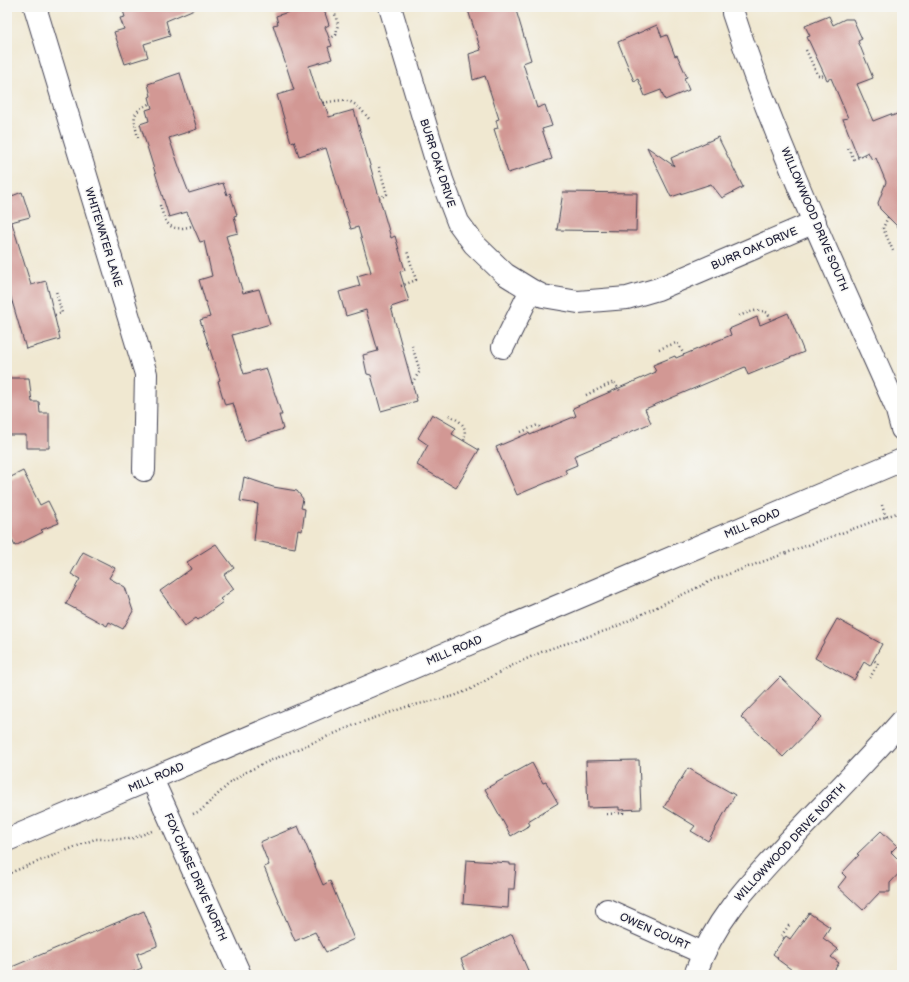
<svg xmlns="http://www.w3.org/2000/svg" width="909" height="982" font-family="'Balsamiq Sans',sans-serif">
<rect width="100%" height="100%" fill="#f6f6f2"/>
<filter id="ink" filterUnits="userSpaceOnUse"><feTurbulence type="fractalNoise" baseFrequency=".025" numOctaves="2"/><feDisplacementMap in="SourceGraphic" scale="8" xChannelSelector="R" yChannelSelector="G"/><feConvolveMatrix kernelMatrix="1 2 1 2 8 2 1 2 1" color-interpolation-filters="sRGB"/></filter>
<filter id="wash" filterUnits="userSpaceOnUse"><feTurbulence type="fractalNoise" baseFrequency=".012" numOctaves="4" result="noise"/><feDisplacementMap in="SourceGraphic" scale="16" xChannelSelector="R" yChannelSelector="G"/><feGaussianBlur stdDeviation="0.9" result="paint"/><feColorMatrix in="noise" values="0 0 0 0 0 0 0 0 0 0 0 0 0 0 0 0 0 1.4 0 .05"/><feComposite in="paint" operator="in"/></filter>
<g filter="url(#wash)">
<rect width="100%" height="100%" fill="#f0e8d1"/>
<g id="blocks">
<path fill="#d29894" d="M 122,7 L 199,7 L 166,21 L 170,36 L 144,44 L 148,57 L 125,64 L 114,32 L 124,29 L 120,18 L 125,17 Z
M 304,7 L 323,7 L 329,25 L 325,27 L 332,46 L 328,47 L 332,59 L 309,66 L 319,99 L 321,99 L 324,106 L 325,105 L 329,117 L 354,110 L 391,238 L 395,236 L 405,270 L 400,272 L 409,301 L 391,307 L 417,401 L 381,411 L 371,375 L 367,374 L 363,355 L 378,351 L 366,310 L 346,316 L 339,292 L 360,286 L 357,276 L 371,272 L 358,227 L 351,229 L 326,148 L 299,156 L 294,141 L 291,142 L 277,95 L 294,90 L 273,25 L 278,24 L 276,16 Z
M 467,7 L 515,7 L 531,60 L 523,63 L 537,108 L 545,105 L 552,126 L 542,129 L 552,159 L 508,173 L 494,129 L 498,128 L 496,120 L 499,119 L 485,76 L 473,80 L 469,54 L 481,50 Z
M 829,16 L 833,25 L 845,19 L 853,19 L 862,39 L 858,41 L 873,78 L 857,84 L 873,121 L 891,114 L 892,116 L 902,112 L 902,231 L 880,209 L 878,203 L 886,182 L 876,158 L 872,160 L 868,152 L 858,157 L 843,119 L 848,118 L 831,78 L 827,80 L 807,37 L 810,36 L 805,26 Z
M 657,25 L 662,37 L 667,35 L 675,56 L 677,55 L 687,77 L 684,78 L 689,90 L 665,100 L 661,90 L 645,96 L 638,79 L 634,81 L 618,42 Z
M 180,73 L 197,129 L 169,138 L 182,175 L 189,193 L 223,183 L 227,195 L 230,193 L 237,215 L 234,216 L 238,233 L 226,236 L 243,293 L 259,289 L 270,324 L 232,335 L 244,374 L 266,368 L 282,415 L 279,415 L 283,429 L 245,441 L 233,403 L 225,405 L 218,381 L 220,380 L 200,320 L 210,317 L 199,280 L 212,276 L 204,241 L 200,242 L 187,212 L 169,217 L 140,124 L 149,121 L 146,110 L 152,108 L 149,97 L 151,96 L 148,84 Z
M 718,137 L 743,187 L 722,198 L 711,184 L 671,197 L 647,147 L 674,166 L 671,158 Z
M 22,192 L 30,217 L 7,223 L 7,198 Z
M 563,192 L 637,193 L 636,231 L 557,230 Z
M 12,223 L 31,285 L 46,281 L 60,339 L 26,349 L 7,284 L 7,224 Z
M 788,313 L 804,352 L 748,375 L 745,367 L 645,409 L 651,423 L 574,456 L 577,465 L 565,470 L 567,474 L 517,495 L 496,447 L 529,433 L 530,435 L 576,416 L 573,408 L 656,372 L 653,365 L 675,356 L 676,358 L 731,335 L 729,329 L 757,317 L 760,325 Z
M 7,378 L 29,378 L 32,402 L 39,402 L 40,413 L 49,413 L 49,448 L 26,448 L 26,435 L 7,435 Z
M 432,414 L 456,428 L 452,434 L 479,450 L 456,488 L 417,465 L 428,445 L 418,438 Z
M 23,471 L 40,505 L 48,501 L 59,523 L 41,530 L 43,532 L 15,546 L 7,530 L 7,479 Z
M 244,477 L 273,487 L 297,491 L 303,499 L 301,508 L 305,509 L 302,531 L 298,530 L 295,548 L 254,541 L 258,504 L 240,501 Z
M 216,544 L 234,568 L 224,575 L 234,589 L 220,599 L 223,602 L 198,620 L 196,618 L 185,626 L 160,591 L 191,569 L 187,562 Z
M 83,552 L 115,568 L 109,578 L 125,587 L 133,611 L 123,629 L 109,622 L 107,626 L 66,604 L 80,579 L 71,574 Z
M 837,619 L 882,644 L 870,666 L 864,662 L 854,680 L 815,658 Z
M 780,677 L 822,717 L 783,757 L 741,717 Z
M 639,760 L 641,809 L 619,810 L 619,807 L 588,808 L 586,761 Z
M 532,763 L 543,783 L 546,782 L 558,803 L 528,821 L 530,825 L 511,836 L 485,789 Z
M 688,768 L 735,795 L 708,841 L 691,831 L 695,826 L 664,807 Z
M 298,826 L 323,885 L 330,881 L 354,939 L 326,952 L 315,932 L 295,941 L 264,867 L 269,865 L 260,842 Z
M 881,831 L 897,846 L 891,852 L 902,863 L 902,870 L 890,883 L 890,892 L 880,892 L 863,910 L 838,887 L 846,877 L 842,873 L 859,855 L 857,854 Z
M 466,860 L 510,863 L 510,865 L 516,865 L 514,889 L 509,889 L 508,908 L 463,904 Z
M 144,911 L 157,944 L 157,946 L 137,954 L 142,968 L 125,975 L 7,975 L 7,969 Z
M 809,913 L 830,927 L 823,938 L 838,949 L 831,957 L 839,963 L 831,975 L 799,975 L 777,959 L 778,958 L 773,954 L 786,936 L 790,939 Z
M 512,934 L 530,975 L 467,975 L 461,959 Z"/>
</g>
</g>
<g filter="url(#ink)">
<use href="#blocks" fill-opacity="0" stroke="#414052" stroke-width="1"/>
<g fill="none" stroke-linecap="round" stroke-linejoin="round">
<g stroke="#414052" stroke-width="24">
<path id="minor" d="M 35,7 L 146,374 L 144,470
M 390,7 L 442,180 L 458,222 L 474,244 L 505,274 L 531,290 L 543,296 L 578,302 L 627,298 L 658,289 L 815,222
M 733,7 L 733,13 C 777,148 839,278 896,407 L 902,429
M 503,347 L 531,290
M 152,779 L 240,975
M 7,840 L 902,460
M 607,910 L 703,953
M 695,975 C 714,919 752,881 792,838 C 829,799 867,761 902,721"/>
</g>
<path stroke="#414052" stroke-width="2.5" stroke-dasharray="1 3" stroke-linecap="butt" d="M 329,39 L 336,35 L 338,24 L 334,11
M 806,50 L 817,74 L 820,76 L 825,75
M 323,103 C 349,98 353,99 370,120
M 138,138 C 134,118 129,113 151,103
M 848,148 L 854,159 L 869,154
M 379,167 L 387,194 L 380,198
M 160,205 C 166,226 170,232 192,226
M 888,217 L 883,228 L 894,253
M 401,286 L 416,280 L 407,251
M 55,315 L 62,313 L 56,291
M 739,316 C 749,312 758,308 768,313 L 771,320
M 659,349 L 676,343 L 679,345 L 684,355
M 412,383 L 420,371 L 412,346
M 586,395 L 614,382 L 620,391
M 449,415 C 462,423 467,424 464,441
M 521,432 L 538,425 L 542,430
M 882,505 L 886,518
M 870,678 L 878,663 L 873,660
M 193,814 L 200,811 L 230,783 L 244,773 L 267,762 L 357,724 L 406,707 L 454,696 L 469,690 L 511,666 L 546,650 L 611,629 L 715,579 L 902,511
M 607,814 L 623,813 L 623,810
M 7,874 L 95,839 L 131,839 L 152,831
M 784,938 L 781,936 L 790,924"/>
<use href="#minor" stroke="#fff" stroke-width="22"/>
</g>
</g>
<g text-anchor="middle" stroke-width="3" stroke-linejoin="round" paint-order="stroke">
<g font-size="11" fill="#22223b" stroke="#f6f6f2">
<text transform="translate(438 163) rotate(72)" y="4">BURR OAK DRIVE</text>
<text transform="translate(815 219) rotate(67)" y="4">WILLOWWOOD DRIVE SOUTH</text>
<text transform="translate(104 237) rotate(73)" y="4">WHITEWATER LANE</text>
<text transform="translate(754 248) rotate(-23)" y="4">BURR OAK DRIVE</text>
<text transform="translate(752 523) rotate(-23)" y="4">MILL ROAD</text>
<text transform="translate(454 650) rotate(-23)" y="4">MILL ROAD</text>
<text transform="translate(156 777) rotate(-23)" y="4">MILL ROAD</text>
<text transform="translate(790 842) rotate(-47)" y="4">WILLOWWOOD DRIVE NORTH</text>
<text transform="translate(196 877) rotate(66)" y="4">FOX CHASE DRIVE NORTH</text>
<text transform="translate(655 931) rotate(24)" y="4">OWEN COURT</text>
</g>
</g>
<rect width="909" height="982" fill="none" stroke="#f6f6f2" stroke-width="24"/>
</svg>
